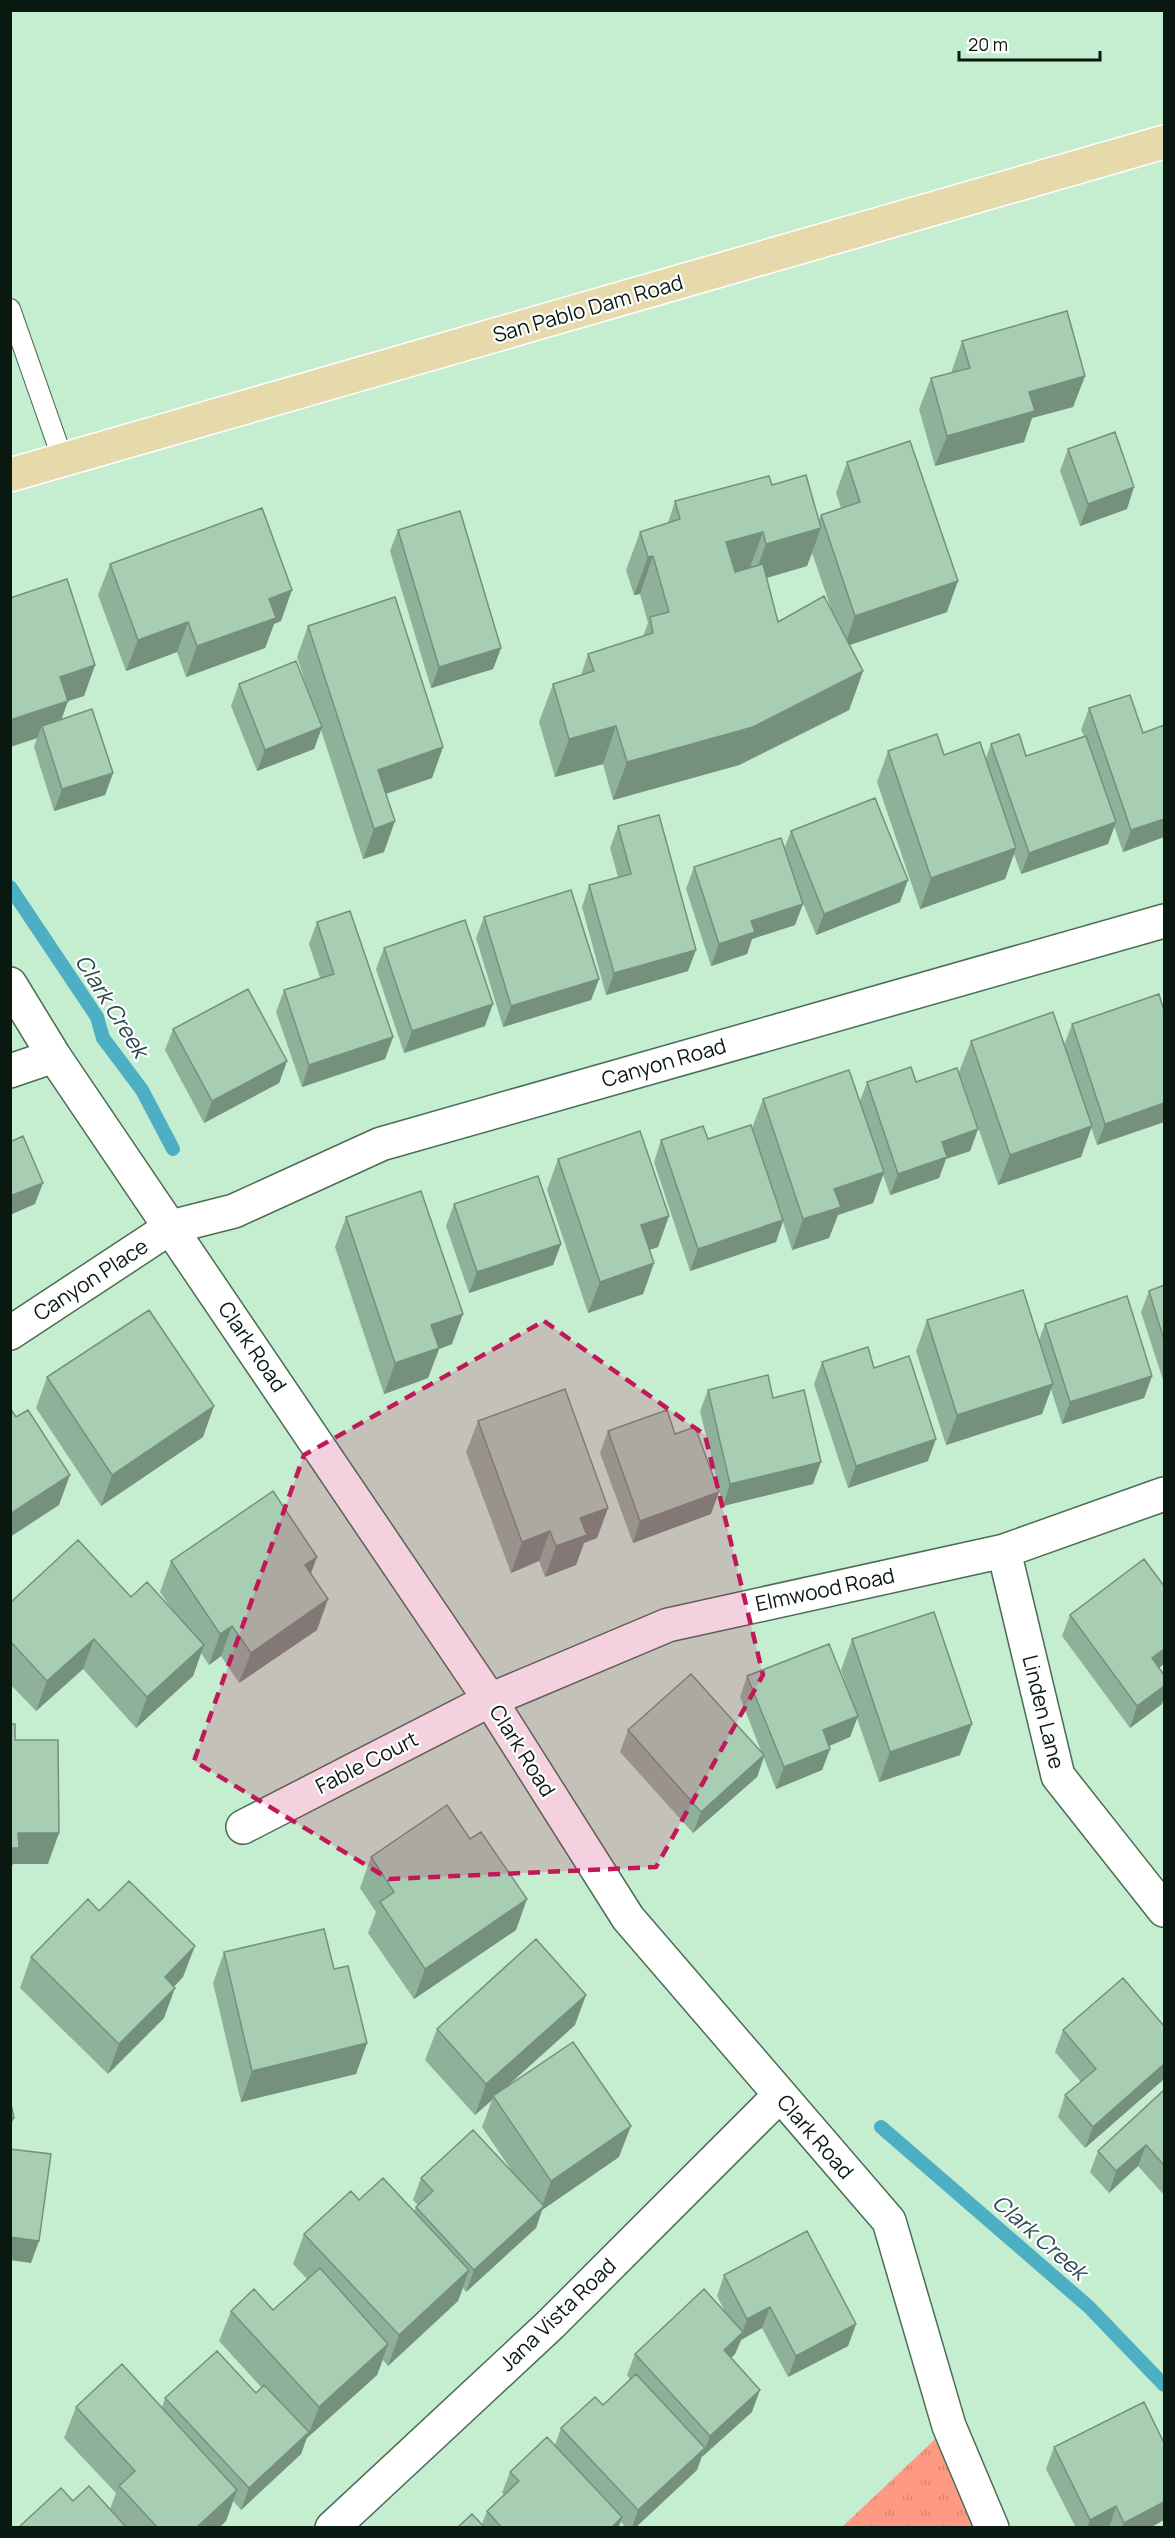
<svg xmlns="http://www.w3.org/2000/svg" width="1175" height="2538" font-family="Manrope,sans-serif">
<defs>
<pattern id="grass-tufts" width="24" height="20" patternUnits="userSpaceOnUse" patternTransform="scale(1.5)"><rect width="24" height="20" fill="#fe9a84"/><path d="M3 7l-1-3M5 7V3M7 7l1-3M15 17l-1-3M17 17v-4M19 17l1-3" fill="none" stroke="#d88471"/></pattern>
</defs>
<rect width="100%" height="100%" fill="#c5edd0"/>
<path fill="url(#grass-tufts)" d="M 949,2426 L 992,2528 L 841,2528 Z"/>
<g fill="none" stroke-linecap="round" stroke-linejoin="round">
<path stroke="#4dafc4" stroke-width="14" d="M 10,887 L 97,1017 L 103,1038 L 142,1090 L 173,1149
M 881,2127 L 1089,2307 L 1164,2385"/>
<g stroke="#4a6d54" stroke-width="22">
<path id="lane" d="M 10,309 L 63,460"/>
</g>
<g stroke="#4a6d54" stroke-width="36">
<path id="street" d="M 10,984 L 54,1056 L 490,1700 L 628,1918 L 889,2221 L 949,2426 L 992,2528
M 10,1071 L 54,1056
M 10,1333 L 171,1227 L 234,1211 L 381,1144 L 1164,921
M 1004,1551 L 1058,1776 L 1164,1910
M 243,1827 L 490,1700 L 668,1625 L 1004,1551 L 1164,1494
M 332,2528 L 550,2325 L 779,2096"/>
</g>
<g stroke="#fff" stroke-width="36">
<path id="primary" d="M 10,475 L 1164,142"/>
</g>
<use href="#lane" stroke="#fff" stroke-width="20"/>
<use href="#street" stroke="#fff" stroke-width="33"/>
<use href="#primary" stroke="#e6d9ac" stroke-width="33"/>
</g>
<path fill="#90b199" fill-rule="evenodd" d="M 962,341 L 1085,376 L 1073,407 L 1032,418 L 1024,442 L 935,466 L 919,409 L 931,378 L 951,373 Z
M 1068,449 L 1127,509 L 1080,526 L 1060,471 Z
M 847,462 L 947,612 L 849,645 L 863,671 L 849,710 L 739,765 L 613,800 L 603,764 L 555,777 L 539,722 L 553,684 L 581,675 L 588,654 L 643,636 L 648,623 L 640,594 L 634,595 L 626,570 L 640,532 L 668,523 L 675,501 L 772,485 L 819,520 L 821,515 L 841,508 L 836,493 ZM 812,553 L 833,614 L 778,622 L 767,578 L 807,566 Z
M 398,530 L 501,648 L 493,669 L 431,688 L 390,551 Z
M 110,564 L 281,621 L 274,624 L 265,648 L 186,677 L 177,652 L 126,671 L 98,595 Z
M 308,626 L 443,747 L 432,778 L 386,794 L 384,852 L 363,859 L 321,730 L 314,749 L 257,771 L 231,706 L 239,684 L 309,694 L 297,657 Z
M 95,665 L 84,696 L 68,701 L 61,719 L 113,773 L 105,795 L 54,811 L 34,747 L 37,738 L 10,747 Z
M 1089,708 L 1164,837 L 1123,852 L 1114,826 L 1108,844 L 1021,874 L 1014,854 L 1005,879 L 920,909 L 877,782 L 888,751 L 986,758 L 991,744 L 1026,756 L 1084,736 L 1081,730 Z
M 618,826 L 688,971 L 606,995 L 582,907 L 589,885 L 618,877 L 610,848 Z
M 791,831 L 900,902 L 816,935 L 801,898 L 795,925 L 752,939 L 747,954 L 711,966 L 686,889 L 694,867 L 784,849 Z
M 484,917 L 599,979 L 591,1000 L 503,1027 L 476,938 Z
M 317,922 L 393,1037 L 385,1059 L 302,1087 L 276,1012 L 284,990 L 320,978 L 309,944 Z
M 384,948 L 485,1026 L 404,1053 L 376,969 Z
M 1164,1011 L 1164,1122 L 1097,1145 L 1091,1127 L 1081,1157 L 998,1185 L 959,1072 L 971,1041 L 1064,1045 L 1072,1024 Z
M 173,1029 L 287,1061 L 279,1083 L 204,1123 L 165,1050 Z
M 867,1082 L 916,1082 L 978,1129 L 970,1151 L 946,1159 L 939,1178 L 890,1195 L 883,1175 L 873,1203 L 838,1215 L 829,1238 L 792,1250 L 783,1222 L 776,1242 L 690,1271 L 654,1162 L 661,1140 L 708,1139 L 752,1128 L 763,1099 L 860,1101 Z
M 558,1159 L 658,1247 L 649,1250 L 654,1263 L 643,1294 L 588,1313 L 547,1190 Z
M 454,1204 L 561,1244 L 553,1265 L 469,1293 L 446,1226 Z
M 346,1217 L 452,1344 L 439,1349 L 428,1378 L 384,1394 L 335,1247 Z
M 1164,1285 L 1164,1380 L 1163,1380 L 1141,1312 L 1149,1291 Z
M 927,1320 L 1039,1340 L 1045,1324 L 1152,1376 L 1144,1398 L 1062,1424 L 1051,1389 L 1042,1414 L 946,1445 L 916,1351 Z
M 822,1362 L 874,1368 L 928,1461 L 848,1488 L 814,1384 Z
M 47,1377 L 203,1437 L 101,1506 L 36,1408 Z
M 708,1390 L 773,1398 L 813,1484 L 723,1506 L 700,1411 Z
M 478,1421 L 608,1508 L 597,1538 L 584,1543 L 576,1565 L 545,1577 L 539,1561 L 511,1573 L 466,1452 Z
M 608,1431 L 675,1434 L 711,1514 L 633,1543 L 600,1453 Z
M 171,1561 L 311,1574 L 328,1599 L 317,1630 L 239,1683 L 221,1656 L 209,1665 L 201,1653 L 193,1676 L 136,1728 L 83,1669 L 36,1711 L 10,1684 L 10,1603 L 131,1597 L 173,1611 L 160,1592 Z
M 1070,1615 L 1159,1668 L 1162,1704 L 1130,1728 L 1062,1636 Z
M 852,1639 L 960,1755 L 879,1782 L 857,1718 L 850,1737 L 829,1746 L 830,1749 L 822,1770 L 776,1789 L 764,1758 L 757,1777 L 693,1833 L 620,1752 L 628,1730 L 761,1751 L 740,1697 L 747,1676 L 849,1693 L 841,1670 Z
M 470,1839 L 516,1930 L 414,1999 L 368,1933 L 376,1912 L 360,1888 L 371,1857 Z
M 99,1911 L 183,1977 L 174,1986 L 164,2018 L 108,2074 L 20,1988 L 31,1957 Z
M 224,1952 L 334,1969 L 367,2043 L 356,2074 L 241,2102 L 213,1983 Z
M 575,2025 L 505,2088 L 619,2157 L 542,2210 L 536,2228 L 466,2292 L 463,2288 L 458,2301 L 388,2366 L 383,2360 L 377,2375 L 307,2438 L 307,2437 L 301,2454 L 241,2510 L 233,2501 L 226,2521 L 219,2528 L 18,2528 L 73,2501 L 110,2509 L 116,2493 L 64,2438 L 76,2407 L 162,2407 L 165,2398 L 256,2393 L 262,2388 L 219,2341 L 231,2311 L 273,2310 L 307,2279 L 293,2264 L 304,2234 L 359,2200 L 414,2211 L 416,2207 L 418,2205 L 413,2200 L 421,2178 L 514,2174 L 482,2127 L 492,2100 L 475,2115 L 425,2060 L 437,2029 Z
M 1164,2026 L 1164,2079 L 1085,2148 L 1058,2117 L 1065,2095 L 1081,2082 L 1055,2052 L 1063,2030 Z
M 1164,2090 L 1164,2195 L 1138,2166 L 1109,2193 L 1090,2172 L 1098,2151 Z
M 724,2275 L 856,2324 L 848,2346 L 788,2377 L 762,2328 L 741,2340 L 735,2354 L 731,2358 L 752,2412 L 701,2457 L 697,2470 L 635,2528 L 626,2528 L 621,2522 L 618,2528 L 457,2528 L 482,2524 L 487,2511 L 504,2495 L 502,2493 L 510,2472 L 555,2445 L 561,2428 L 603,2405 L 630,2379 L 627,2375 L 635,2354 L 725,2312 L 717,2296 Z
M 1054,2447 L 1150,2528 L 1076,2528 L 1046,2469 Z"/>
<path fill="#75907d" d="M 1085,376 L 1073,407 L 1032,418 L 1024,442 L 935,466 L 947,436 L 1029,392 Z
M 1134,487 L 1127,509 L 1080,526 L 1088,504 Z
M 821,528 L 807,566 L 752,582 L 766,544 Z
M 763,532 L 749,570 L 712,580 L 726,542 Z
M 653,556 L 640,594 L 634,595 L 648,557 Z
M 958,581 L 947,612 L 844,647 L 855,616 Z
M 292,590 L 281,621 L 274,624 L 265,648 L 186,677 L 197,646 L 269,599 Z
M 188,622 L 177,652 L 126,671 L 138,640 Z
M 501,648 L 493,669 L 431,688 L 439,667 Z
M 95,665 L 84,696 L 68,701 L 57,732 L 42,726 L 37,738 L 10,747 L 10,720 L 60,677 Z
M 863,671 L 849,710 L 739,765 L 613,800 L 627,762 Z
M 616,726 L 603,764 L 555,777 L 569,739 Z
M 322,727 L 314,749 L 257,771 L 265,750 Z
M 443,747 L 432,778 L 367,800 L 378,770 Z
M 113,773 L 105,795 L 54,811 L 62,789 Z
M 1164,819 L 1164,837 L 1123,852 L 1131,830 Z
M 395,821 L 384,852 L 363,859 L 374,829 Z
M 1116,822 L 1108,844 L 1021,874 L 1029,853 Z
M 1016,848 L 1005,879 L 920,909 L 931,878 Z
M 908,880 L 900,902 L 816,935 L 824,914 Z
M 803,904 L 795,925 L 752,939 L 747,954 L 711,966 L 719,944 L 751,921 Z
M 696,950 L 688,971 L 606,995 L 614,973 Z
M 599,979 L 591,1000 L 503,1027 L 511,1006 Z
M 493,1004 L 485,1026 L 404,1053 L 412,1031 Z
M 393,1037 L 385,1059 L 302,1087 L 309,1065 Z
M 287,1061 L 279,1083 L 204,1123 L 212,1101 Z
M 1164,1103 L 1164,1122 L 1097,1145 L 1105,1124 Z
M 1092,1126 L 1081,1157 L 998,1185 L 1010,1155 Z
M 978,1129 L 970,1151 L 946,1159 L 939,1178 L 890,1195 L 898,1174 L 942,1142 Z
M 884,1172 L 873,1203 L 838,1215 L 829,1238 L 792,1250 L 803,1219 L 834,1189 Z
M 43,1183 L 35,1204 L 10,1215 L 10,1196 Z
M 669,1216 L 658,1247 L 630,1256 L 641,1225 Z
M 783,1220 L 776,1242 L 690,1271 L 698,1249 Z
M 561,1244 L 553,1265 L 469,1293 L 477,1272 Z
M 654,1263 L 643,1294 L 588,1313 L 600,1282 Z
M 463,1314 L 452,1344 L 439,1349 L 428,1378 L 384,1394 L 395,1363 L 431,1325 Z
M 1152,1376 L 1144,1398 L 1062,1424 L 1070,1402 Z
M 1053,1384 L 1042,1414 L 946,1445 L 957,1415 Z
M 214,1406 L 203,1437 L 101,1506 L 112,1475 Z
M 936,1439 L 928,1461 L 848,1488 L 856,1466 Z
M 821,1462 L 813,1484 L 723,1506 L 730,1484 Z
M 70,1475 L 59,1505 L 10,1537 L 10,1514 Z
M 719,1492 L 711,1514 L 633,1543 L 640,1521 Z
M 608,1508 L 597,1538 L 584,1543 L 576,1565 L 545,1577 L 556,1546 L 580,1518 Z
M 550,1531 L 539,1561 L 511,1573 L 522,1542 Z
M 317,1557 L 306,1587 L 305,1565 Z
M 328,1599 L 317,1630 L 239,1683 L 251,1653 Z
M 232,1626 L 221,1656 L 209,1665 L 220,1634 Z
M 94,1639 L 83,1669 L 36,1711 L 47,1681 Z
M 204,1645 L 193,1676 L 136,1728 L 147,1697 Z
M 1164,1649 L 1164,1664 L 1144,1680 L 1152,1658 Z
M 1164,1686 L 1164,1697 L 1162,1704 L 1130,1728 L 1137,1706 Z
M 858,1716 L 850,1737 L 815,1752 L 823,1730 Z
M 972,1724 L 960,1755 L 879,1782 L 890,1752 Z
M 830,1749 L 822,1770 L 776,1789 L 784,1767 Z
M 764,1755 L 757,1777 L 693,1833 L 701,1812 Z
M 18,1833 L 59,1833 L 48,1864 L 13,1864 L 10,1871 L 10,1848 Z
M 527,1899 L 516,1930 L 414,1999 L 425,1969 Z
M 195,1946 L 183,1977 L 154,2008 L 165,1977 Z
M 175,1988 L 164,2018 L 108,2074 L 119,2044 Z
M 586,1995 L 575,2025 L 494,2098 L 493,2096 L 492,2100 L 475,2115 L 486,2084 Z
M 367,2043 L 356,2074 L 241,2102 L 252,2071 Z
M 1164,2064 L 1164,2079 L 1085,2148 L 1093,2127 Z
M 10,2118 L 14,2118 L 10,2127 Z
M 631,2126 L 619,2157 L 542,2210 L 536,2228 L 466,2292 L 474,2270 L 541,2209 L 551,2181 Z
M 1146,2145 L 1138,2166 L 1109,2193 L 1116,2171 Z
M 10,2237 L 39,2241 L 31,2263 L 10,2260 Z
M 469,2270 L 458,2301 L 388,2366 L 399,2335 Z
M 770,2307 L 762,2328 L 741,2340 L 735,2354 L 716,2372 L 724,2350 L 742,2334 L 747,2319 Z
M 856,2324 L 848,2346 L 788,2377 L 796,2356 Z
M 388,2344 L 377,2375 L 307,2438 L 319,2407 Z
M 760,2390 L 752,2412 L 702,2457 L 710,2436 Z
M 309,2432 L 301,2454 L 241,2510 L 249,2488 Z
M 705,2448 L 697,2470 L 635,2528 L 632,2528 L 638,2510 Z
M 237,2490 L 226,2521 L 219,2528 L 196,2528 Z
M 1164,2502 L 1164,2520 L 1150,2528 L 1122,2528 L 1124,2523 Z
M 1116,2506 L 1109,2528 L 1087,2528 L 1090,2520 Z
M 622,2517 L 618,2528 L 611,2528 Z"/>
<path fill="#a7ceb2" stroke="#75907d" stroke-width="1.5" d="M 1067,311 L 1085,376 L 1029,392 L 1035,411 L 947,436 L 931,378 L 970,368 L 962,341 Z
M 1115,432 L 1134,487 L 1088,504 L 1068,449 Z
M 910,441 L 958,581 L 855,616 L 821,515 L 860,502 L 847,462 Z
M 806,475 L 821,528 L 766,544 L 763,532 L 726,542 L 735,572 L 763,564 L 778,622 L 824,596 L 863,671 L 753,727 L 627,762 L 616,726 L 569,739 L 553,684 L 594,671 L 588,654 L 653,633 L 650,617 L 669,612 L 653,556 L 648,557 L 640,532 L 680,519 L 675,501 L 769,476 L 772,485 Z
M 262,508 L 292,590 L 269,599 L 276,618 L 197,646 L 188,622 L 138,640 L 110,564 Z
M 460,511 L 501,648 L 439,667 L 398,530 Z
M 67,579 L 95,665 L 60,677 L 68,701 L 10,720 L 10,598 Z
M 395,597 L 443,747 L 378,770 L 395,821 L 374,829 L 308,626 Z
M 296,661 L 322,727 L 265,750 L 239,684 Z
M 1130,695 L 1143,733 L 1164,725 L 1164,819 L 1131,830 L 1089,708 Z
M 92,709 L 113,773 L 62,789 L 42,726 Z
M 937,734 L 944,755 L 980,742 L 1016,848 L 931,878 L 888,751 Z
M 1019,734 L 1026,756 L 1086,736 L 1116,822 L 1029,853 L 991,744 Z
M 875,798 L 908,880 L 824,914 L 791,831 Z
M 659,815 L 696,950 L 614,973 L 589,885 L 631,874 L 618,826 Z
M 781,838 L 803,904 L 751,921 L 755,932 L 719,944 L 694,867 Z
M 571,890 L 599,979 L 511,1006 L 484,917 Z
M 350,911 L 393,1037 L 309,1065 L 284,990 L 334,974 L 317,922 Z
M 465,920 L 493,1004 L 412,1031 L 384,948 Z
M 248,989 L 287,1061 L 212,1101 L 173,1029 Z
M 1159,994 L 1164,1011 L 1164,1103 L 1105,1124 L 1072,1024 Z
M 1053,1012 L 1092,1126 L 1010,1155 L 971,1041 Z
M 911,1067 L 916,1082 L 957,1068 L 978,1129 L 942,1142 L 947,1157 L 898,1174 L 867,1082 Z
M 849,1070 L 884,1172 L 834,1189 L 841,1207 L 803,1219 L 763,1099 Z
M 751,1125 L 783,1220 L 698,1249 L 661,1140 L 703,1126 L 708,1139 Z
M 640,1131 L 669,1216 L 641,1225 L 654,1263 L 600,1282 L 558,1159 Z
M 23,1136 L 43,1183 L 10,1196 L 10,1142 Z
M 538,1176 L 561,1244 L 477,1272 L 454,1204 Z
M 421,1191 L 463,1314 L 431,1325 L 439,1348 L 395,1363 L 346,1217 Z
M 1164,1285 L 1164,1340 L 1149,1291 Z
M 1023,1290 L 1053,1384 L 957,1415 L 927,1320 Z
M 1127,1296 L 1152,1376 L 1070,1402 L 1045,1324 Z
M 149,1310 L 214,1406 L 112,1475 L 47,1377 Z
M 868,1347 L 874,1368 L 909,1356 L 936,1439 L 856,1466 L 822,1362 Z
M 768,1375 L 773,1398 L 804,1390 L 821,1462 L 730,1484 L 708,1390 Z
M 565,1389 L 608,1508 L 580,1518 L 587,1535 L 556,1546 L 550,1531 L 522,1542 L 478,1421 Z
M 10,1408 L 16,1417 L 28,1410 L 70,1475 L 10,1514 Z
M 667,1410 L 675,1434 L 695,1427 L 719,1492 L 640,1521 L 608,1431 Z
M 273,1491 L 317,1557 L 305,1565 L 328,1599 L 251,1653 L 232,1626 L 220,1634 L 171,1561 Z
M 78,1540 L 131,1597 L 147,1582 L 204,1645 L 147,1697 L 94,1639 L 47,1681 L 10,1641 L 10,1603 Z
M 1144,1559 L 1164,1586 L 1164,1649 L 1152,1658 L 1164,1675 L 1164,1686 L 1137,1706 L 1070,1615 Z
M 934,1612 L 972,1724 L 890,1752 L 852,1639 Z
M 829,1644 L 858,1716 L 823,1730 L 830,1749 L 784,1767 L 747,1676 Z
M 691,1674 L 764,1755 L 701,1812 L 628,1730 Z
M 10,1724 L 15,1724 L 15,1740 L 58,1740 L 59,1833 L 18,1833 L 19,1848 L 10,1848 Z
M 447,1805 L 470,1839 L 481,1832 L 527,1899 L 425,1969 L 380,1902 L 394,1892 L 371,1857 Z
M 129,1881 L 195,1946 L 165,1977 L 175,1988 L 119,2044 L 31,1957 L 88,1899 L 99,1911 Z
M 324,1929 L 334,1969 L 348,1966 L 367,2043 L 252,2071 L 224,1952 Z
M 536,1939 L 586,1995 L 486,2084 L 437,2029 Z
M 1123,1978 L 1164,2026 L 1164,2064 L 1093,2127 L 1065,2095 L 1096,2069 L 1063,2030 Z
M 573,2042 L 631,2126 L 551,2181 L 493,2096 Z
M 1164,2090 L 1164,2165 L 1146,2145 L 1116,2171 L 1098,2151 Z
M 10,2099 L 14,2118 L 10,2118 Z
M 473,2130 L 544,2206 L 474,2270 L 416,2207 L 433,2191 L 421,2178 Z
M 10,2149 L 51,2154 L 39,2241 L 10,2237 Z
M 383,2178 L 469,2270 L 399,2335 L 304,2234 L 351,2191 L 359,2200 Z
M 807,2231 L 856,2324 L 796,2356 L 770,2307 L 747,2319 L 724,2275 Z
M 320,2268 L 388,2344 L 319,2407 L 231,2311 L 254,2289 L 273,2310 Z
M 704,2289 L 743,2332 L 724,2350 L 760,2390 L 710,2436 L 635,2354 Z
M 217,2351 L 256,2393 L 264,2385 L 309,2432 L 249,2488 L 165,2398 Z
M 122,2364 L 237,2490 L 196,2528 L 158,2528 L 119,2486 L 135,2471 L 76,2407 Z
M 636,2374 L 705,2448 L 638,2510 L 561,2428 L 595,2397 L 603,2405 Z
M 1144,2402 L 1164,2443 L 1164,2502 L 1124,2523 L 1116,2506 L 1090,2520 L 1054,2447 Z
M 547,2437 L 622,2517 L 611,2528 L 502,2528 L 487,2511 L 519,2481 L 510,2472 Z
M 89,2486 L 127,2528 L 18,2528 L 61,2488 L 73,2501 Z
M 472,2514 L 485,2528 L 457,2528 Z"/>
<path fill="#c2185b" fill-opacity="0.2" stroke="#c2185b" stroke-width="4.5" stroke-dasharray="12 8" stroke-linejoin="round" d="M 544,1321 L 705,1435 L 763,1675 L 656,1867 L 389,1879 L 194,1761 L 304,1455 Z"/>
<g text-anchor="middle" stroke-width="4.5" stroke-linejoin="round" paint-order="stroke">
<g font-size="21" fill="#0a190f" stroke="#fff">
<text transform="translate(588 309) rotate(-16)" y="7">San Pablo Dam Road</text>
<text transform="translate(664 1063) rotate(-16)" y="7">Canyon Road</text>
<text transform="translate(91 1280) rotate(-33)" y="7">Canyon Place</text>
<text transform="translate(252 1347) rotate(56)" y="7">Clark Road</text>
<text transform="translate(825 1590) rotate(-12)" y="7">Elmwood Road</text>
<text transform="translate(1043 1712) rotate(76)" y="7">Linden Lane</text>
<text transform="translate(522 1751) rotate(58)" y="7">Clark Road</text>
<text transform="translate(367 1763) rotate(-27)" y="7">Fable Court</text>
<text transform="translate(815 2137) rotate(49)" y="7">Clark Road</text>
<text transform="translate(558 2315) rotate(-44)" y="7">Jana Vista Road</text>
</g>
<g font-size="22" font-style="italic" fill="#2b4950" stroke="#fff">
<text transform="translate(112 1006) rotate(58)" y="8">Clark Creek</text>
<text transform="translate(1040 2237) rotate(41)" y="8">Clark Creek</text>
</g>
</g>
<rect width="1175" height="2538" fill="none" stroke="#0a190f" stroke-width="24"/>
<path d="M959 51v9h141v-9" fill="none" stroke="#0a190f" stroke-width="3"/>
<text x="968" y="51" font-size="18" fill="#0a190f" stroke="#ffffff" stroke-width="4.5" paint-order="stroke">20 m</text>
</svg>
